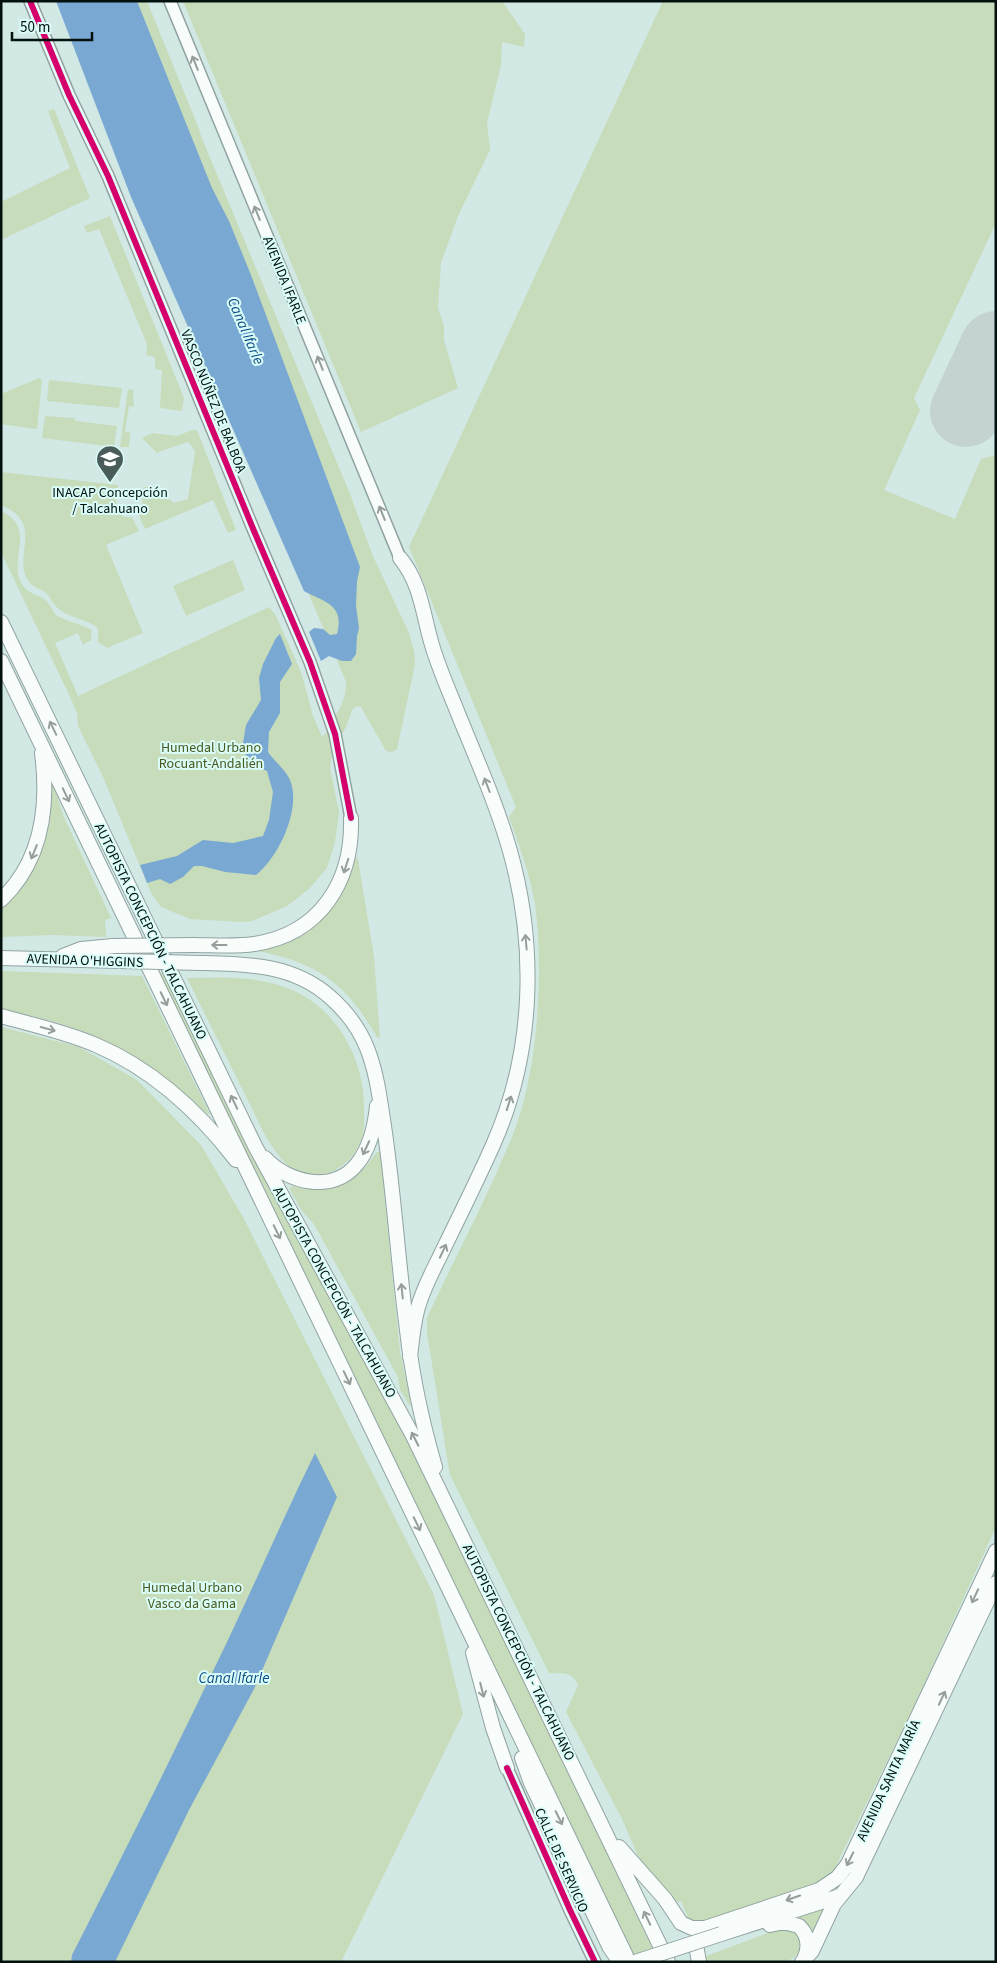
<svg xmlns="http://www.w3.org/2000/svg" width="997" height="1963" font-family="'Source Sans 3',sans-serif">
<rect width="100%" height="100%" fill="#d1e8e5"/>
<path fill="#c7dcba" d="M 56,1 L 147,1 L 199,129 L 201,136 L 350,494 L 372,554 L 409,633 L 414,651 L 415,665 L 397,749 L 392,752 L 386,751 L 361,707 L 357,706 L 352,710 L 346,727 L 332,754 L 330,768 L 339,812 L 335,842 L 327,868 L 309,889 L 287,906 L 252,921 L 242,922 L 190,919 L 161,907 L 152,895 L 103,777 L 78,726 L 77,713 L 71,699 L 1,552 L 1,511 C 38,529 7,558 22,584 C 27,593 36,594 44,599 C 51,604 52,613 59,617 C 69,622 81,624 92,630 L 91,640 L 83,645 L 78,633 L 55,643 L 78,696 L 269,607 L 276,616 L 301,672 L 313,716 L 322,737 L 326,733 C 334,716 350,698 345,679 Z
M 183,1 L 502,1 L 525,34 L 524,47 L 502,42 L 501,65 L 487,123 L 490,150 L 458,216 L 441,263 L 438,308 L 444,326 L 444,340 L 458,388 L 361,432 Z
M 663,1 L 996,1 L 996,223 L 914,398 L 920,410 L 884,490 L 955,519 L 981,459 L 996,455 L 996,1527 L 913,1708 L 830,1878 L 692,1927 L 681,1901 L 672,1903 L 642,1865 L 622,1819 L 566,1712 L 578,1685 C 571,1670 563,1674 549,1673 L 450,1475 L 427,1333 L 427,1318 C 449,1270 474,1223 496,1174 C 505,1153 516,1130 522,1107 C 539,1049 543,964 535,904 C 530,874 519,845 509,817 L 516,807 L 409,547 Z
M 54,109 L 90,198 L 1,240 L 1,202 L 70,168 L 48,111 Z
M 110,216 L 184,398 L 182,411 L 160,408 L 162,370 L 155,369 L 155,357 L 146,355 L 147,344 L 99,229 L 87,233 L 84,226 Z
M 39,378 L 42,380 L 37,429 L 1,424 L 1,394 Z
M 49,380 L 122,388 L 119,408 L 47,401 Z
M 128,389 L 133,390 L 134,407 L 129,406 L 125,431 L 130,433 L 129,447 L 120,447 Z
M 45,416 L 75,418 L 75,421 L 117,426 L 114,447 L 42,438 Z
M 192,430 L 197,430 L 236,530 L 228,533 L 213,500 L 145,529 L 138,513 L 142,508 L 143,487 L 152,487 L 153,492 L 156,492 L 156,489 L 174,503 L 188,499 L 195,451 L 188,442 L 158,452 L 158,454 L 142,438 L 152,433 L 177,436 Z
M 1,472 L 118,485 C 116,498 112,520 132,517 L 139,531 L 106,545 L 143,633 L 107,648 L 98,642 L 98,628 C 87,619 71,618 60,610 C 53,605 51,597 45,592 C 39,588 33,587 29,582 C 11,557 46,523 1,505 Z
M 233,560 L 245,590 L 186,616 L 173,586 Z
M 51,786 L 54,786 L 63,815 L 111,918 L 105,920 L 106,937 L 52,935 L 1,937 L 1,909 C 27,884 46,854 50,817 C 51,807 49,796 51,786 Z
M 356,857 L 358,859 L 374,957 L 380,1038 L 377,1037 C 345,981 316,962 253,950 L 272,945 L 345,885 Z
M 1,971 L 142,976 L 210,1114 L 207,1114 C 169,1078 125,1047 76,1029 C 52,1020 26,1015 1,1009 Z
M 160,973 L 165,973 L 257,1164 L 377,1380 L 419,1463 L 659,1962 L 636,1962 L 305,1275 L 180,1021 Z
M 187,978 C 223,977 259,976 292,990 C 339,1010 365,1062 364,1110 C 364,1120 365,1132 361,1140 C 351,1168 317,1187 291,1168 C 281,1160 274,1149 267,1139 Z
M 1,1027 L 79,1047 L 137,1080 L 201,1145 L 244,1219 L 434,1595 L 463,1714 L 341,1962 L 1,1962 Z
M 377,1152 L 380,1152 L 400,1352 L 411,1404 L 410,1406 L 400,1390 L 398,1377 L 314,1224 L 302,1211 L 289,1188 L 293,1186 C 337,1195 351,1187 377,1152 Z
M 829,1903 L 813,1940 L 798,1919 L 792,1916 Z
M 781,1928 L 794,1929 C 804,1944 803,1955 785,1962 L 702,1962 L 701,1958 Z"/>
<path fill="#79a8d2" d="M 56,1 L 137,1 L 212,188 L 229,221 L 251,275 L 360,567 L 357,581 L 356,606 L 359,628 L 357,636 L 356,654 L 351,661 L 342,661 L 329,656 L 321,661 L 309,632 L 314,628 L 323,629 L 330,635 L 337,634 C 345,604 324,602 304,591 L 131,197 Z
M 280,634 L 292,664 L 280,682 L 280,713 L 269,732 L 268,752 C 275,762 285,769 290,780 C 302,809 278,858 256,875 L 225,872 L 202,866 L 194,866 L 183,877 L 170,884 L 160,879 L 147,883 L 140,865 L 177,856 L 203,840 L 233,843 L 263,836 L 269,820 L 273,792 L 267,771 L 254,766 L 242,749 L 246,725 L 261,700 L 259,678 L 263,664 L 276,638 Z
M 315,1453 L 337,1497 L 254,1689 L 189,1810 L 115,1962 L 71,1962 L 72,1955 C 125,1851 177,1747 227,1642 C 257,1579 284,1516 315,1453 Z"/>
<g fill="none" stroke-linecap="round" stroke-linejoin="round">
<path stroke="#c4d3d1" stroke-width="72" d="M 966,411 L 996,347"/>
<g stroke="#91a3a1" stroke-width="14">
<path id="minor" d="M 30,1 L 69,95 L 108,176 L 254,531 L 310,662 L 335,734 L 351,818
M 170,1 L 400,558
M 507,1768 L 570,1910 L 595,1962"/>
</g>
<g stroke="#91a3a1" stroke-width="16">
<path id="major" d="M 400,558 C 421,583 423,615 432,645 C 439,669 450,693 459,716 C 477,760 497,805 510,851 C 537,947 534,1053 493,1145 C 477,1181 459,1217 442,1252 C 433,1271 422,1290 417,1311 C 413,1326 412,1341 410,1357
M 1,622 L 255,1146 L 413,1436 L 668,1962
M 1,661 L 629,1962
M 1,900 C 42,861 49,807 42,753
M 193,945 C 213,945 234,947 254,944 C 320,934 353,882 351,818
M 63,956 L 81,949 L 113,946
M 1,958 L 121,961
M 201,963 C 247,964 293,964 330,997 C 346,1011 359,1028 367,1048 C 377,1073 380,1100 384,1126 C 394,1193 398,1262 407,1330 C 412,1376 422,1422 435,1467
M 1,1016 C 33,1025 66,1032 96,1045 C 152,1069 199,1112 236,1160
M 265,1158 C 288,1183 333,1194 357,1164 C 370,1148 375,1126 377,1106
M 473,1653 L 493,1728 L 507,1768
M 522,1758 L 531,1783 L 610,1948 L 617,1958 L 627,1962
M 619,1847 L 665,1899 L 681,1923 L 692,1928 L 705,1928 L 819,1890 L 837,1878 L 848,1864 L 996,1551
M 770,1925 L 784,1922 L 799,1926 C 808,1935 810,1945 805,1957
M 721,1934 L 840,1896
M 699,1962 L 696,1945 L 701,1933
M 802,1962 L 812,1951 L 834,1904 L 856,1877 L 996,1583"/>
</g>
<use href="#minor" stroke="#f8fcfb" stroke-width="11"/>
<use href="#major" stroke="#f8fcfb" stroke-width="14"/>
<g stroke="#91a3a1" stroke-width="16" stroke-linecap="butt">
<path id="major-bridge" d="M 113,946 L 193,945
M 121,961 L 201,963
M 635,1962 L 721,1934"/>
</g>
<use href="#major-bridge" stroke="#f8fcfb" stroke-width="14"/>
<g stroke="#dbfdf9" stroke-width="9">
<path id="cycleway" d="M 30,1 L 69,95 L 108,176 L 254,531 L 310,662 L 335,734 L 351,818
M 507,1768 L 570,1910 L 595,1962"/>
</g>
<use href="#cycleway" stroke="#d6006c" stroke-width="6"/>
</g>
<defs><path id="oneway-shaft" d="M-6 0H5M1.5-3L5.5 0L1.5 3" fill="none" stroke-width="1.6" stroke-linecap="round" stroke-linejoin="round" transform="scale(1.25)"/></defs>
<g stroke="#969e9c">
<use href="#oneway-shaft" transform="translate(195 63) rotate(-112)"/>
<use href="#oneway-shaft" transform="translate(257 213) rotate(-112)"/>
<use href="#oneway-shaft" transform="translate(320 363) rotate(-112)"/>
<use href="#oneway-shaft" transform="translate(382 513) rotate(-112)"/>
<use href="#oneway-shaft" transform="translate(53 728) rotate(-116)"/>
<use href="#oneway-shaft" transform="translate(487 785) rotate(-111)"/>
<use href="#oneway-shaft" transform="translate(66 795) rotate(64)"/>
<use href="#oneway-shaft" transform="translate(34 852) rotate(112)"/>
<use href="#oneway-shaft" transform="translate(346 866) rotate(108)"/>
<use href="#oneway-shaft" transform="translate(526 942) rotate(-95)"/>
<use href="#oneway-shaft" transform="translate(219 945) rotate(-180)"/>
<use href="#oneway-shaft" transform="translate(164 999) rotate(64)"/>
<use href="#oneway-shaft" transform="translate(48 1029) rotate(15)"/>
<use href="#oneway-shaft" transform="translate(234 1102) rotate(-116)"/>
<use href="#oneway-shaft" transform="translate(509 1103) rotate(-72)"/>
<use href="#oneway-shaft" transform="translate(366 1148) rotate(115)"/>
<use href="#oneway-shaft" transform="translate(277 1232) rotate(64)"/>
<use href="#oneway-shaft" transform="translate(443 1251) rotate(-65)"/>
<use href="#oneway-shaft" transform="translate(402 1291) rotate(-96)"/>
<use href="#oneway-shaft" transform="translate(347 1378) rotate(64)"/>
<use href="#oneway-shaft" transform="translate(415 1439) rotate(-117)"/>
<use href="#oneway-shaft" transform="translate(417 1524) rotate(64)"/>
<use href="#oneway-shaft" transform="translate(975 1596) rotate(115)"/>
<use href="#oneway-shaft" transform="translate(482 1690) rotate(76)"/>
<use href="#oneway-shaft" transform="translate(942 1698) rotate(-65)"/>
<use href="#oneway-shaft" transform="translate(559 1818) rotate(64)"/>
<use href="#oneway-shaft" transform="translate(850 1859) rotate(117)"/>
<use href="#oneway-shaft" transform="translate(793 1898) rotate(161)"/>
<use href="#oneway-shaft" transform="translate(647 1918) rotate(-116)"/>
</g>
<defs>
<g id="university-pin" transform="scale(1.4375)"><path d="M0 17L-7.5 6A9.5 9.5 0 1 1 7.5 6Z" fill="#4a5c59" stroke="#dbfdf9"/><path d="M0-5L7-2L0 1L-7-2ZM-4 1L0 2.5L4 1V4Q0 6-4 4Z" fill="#fff"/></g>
</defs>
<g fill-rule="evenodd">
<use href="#university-pin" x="110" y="459"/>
</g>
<g text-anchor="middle" stroke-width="4" stroke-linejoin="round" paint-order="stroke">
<g font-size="14" fill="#02100e" stroke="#dbfdf9">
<text transform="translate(285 280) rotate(68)" y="5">AVENIDA IFARLE</text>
<text transform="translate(214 401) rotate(68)" y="5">VASCO NÚÑEZ DE BALBOA</text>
<text transform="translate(151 931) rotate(64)" y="5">AUTOPISTA CONCEPCIÓN - TALCAHUANO</text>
<text transform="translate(85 960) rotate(2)" y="5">AVENIDA O'HIGGINS</text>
<text transform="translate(335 1292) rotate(61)" y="5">AUTOPISTA CONCEPCIÓN - TALCAHUANO</text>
<text transform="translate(519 1652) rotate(64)" y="5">AUTOPISTA CONCEPCIÓN - TALCAHUANO</text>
<text transform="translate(888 1780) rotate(-65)" y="5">AVENIDA SANTA MARÍA</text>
<text transform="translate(562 1860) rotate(66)" y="5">CALLE DE SERVICIO</text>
</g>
<g font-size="14" fill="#02100e" stroke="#dbfdf9">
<text x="110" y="497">INACAP Concepción<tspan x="110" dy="16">/ Talcahuano</tspan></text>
</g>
<g font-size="14" fill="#49591e" stroke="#dbfdf9">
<text x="211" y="752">Humedal Urbano<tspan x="211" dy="16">Rocuant-Andalién</tspan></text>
<text x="192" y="1592">Humedal Urbano<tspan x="192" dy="16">Vasco da Gama</tspan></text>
</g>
<g font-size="15" font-style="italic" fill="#094b84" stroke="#dbfdf9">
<text transform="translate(246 331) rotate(67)" y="5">Canal Ifarle</text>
<text x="234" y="1683">Canal Ifarle</text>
</g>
</g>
<rect width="997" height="1963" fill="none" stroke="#02100e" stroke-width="5"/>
<path d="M12 32v8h80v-8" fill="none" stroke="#02100e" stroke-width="2.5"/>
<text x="20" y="32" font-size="15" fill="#02100e" stroke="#dbfdf9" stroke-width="4" paint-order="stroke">50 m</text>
</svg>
